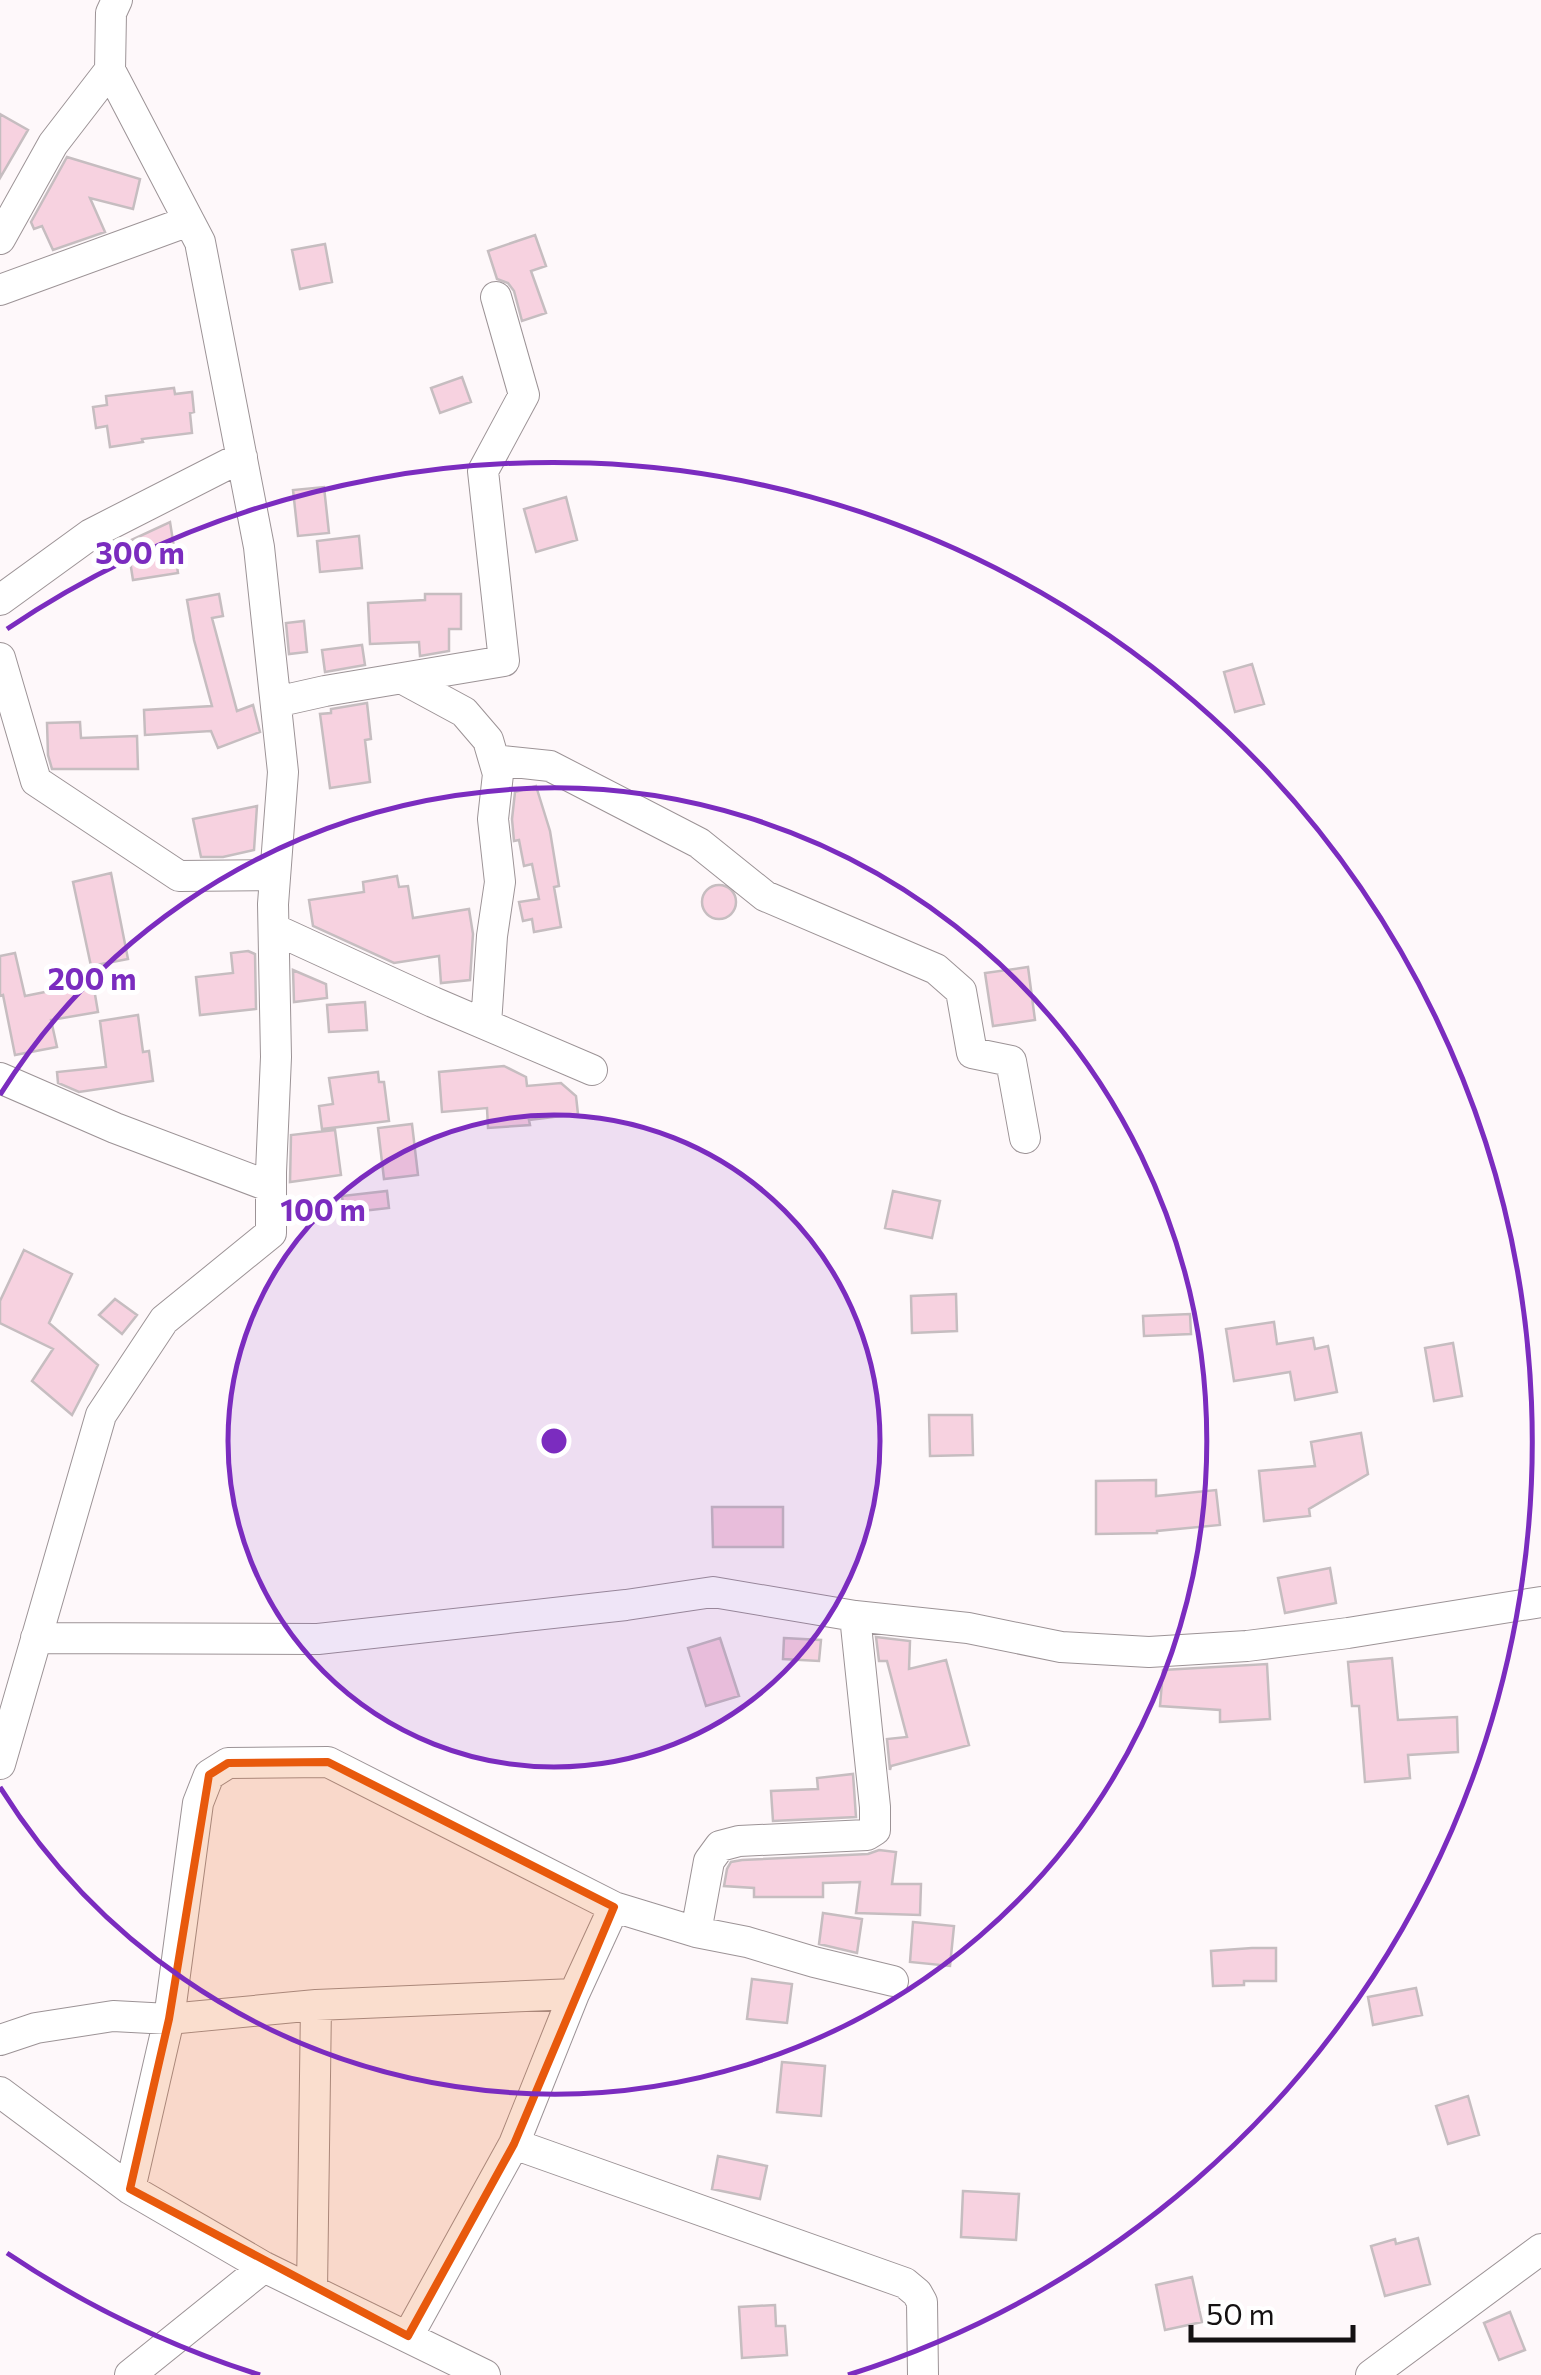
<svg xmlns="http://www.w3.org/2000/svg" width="1541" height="2375" font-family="Commissioner,sans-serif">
<rect width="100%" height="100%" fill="#fef8fa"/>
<path fill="#f7d2e0" stroke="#c6bdc0" stroke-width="2.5" d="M 0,114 L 28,130 L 0,178 Z
M 67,157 L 140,179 L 133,209 L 90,198 L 105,232 L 53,250 L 42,226 L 34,229 L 31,222 Z
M 535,235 L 546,266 L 531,271 L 546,313 L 522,321 L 514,291 L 508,283 L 497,279 L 488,251 Z
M 325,244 L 332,282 L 300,289 L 292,250 Z
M 462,377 L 471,402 L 440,413 L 431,388 Z
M 174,388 L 175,394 L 192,392 L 194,412 L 190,413 L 192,433 L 142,439 L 143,442 L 110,447 L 107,426 L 96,428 L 93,407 L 107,405 L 106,396 Z
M 324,487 L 329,533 L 298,536 L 293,490 Z
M 566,497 L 577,540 L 536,552 L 524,509 Z
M 170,522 L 178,573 L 133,580 L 127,542 Z
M 359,536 L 362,568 L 320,572 L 317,541 Z
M 219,594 L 223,616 L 212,618 L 237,711 L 253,705 L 260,732 L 218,748 L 211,731 L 145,735 L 144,710 L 212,706 L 194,640 L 187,600 Z
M 425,594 L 461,594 L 461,629 L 449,629 L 449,651 L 420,656 L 419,642 L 370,644 L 368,603 L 425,600 Z
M 304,621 L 307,652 L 289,654 L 286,623 Z
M 362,645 L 365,665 L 325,672 L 322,650 Z
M 1252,664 L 1264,704 L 1235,712 L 1224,672 Z
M 367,703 L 371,739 L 365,740 L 370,782 L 330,788 L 320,714 L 331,713 L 331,709 Z
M 80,722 L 81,738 L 137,736 L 138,769 L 52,769 L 48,755 L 47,723 Z
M 536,786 L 550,831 L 559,886 L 554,887 L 561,927 L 534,932 L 532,919 L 523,921 L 519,902 L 539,899 L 532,864 L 524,866 L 519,840 L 514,841 L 512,819 L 515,792 Z
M 257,806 L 254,850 L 223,857 L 201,857 L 193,819 Z
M 111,873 L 128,959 L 91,966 L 73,882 Z
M 397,876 L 399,887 L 408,886 L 413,918 L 469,909 L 473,934 L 470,980 L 441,983 L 439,956 L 394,963 L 313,926 L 309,900 L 364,892 L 363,882 Z
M702 902a17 17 0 1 1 34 0a17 17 0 1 1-34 0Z
M 248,951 L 255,954 L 256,1009 L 200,1015 L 196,977 L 233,973 L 231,953 Z
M 15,953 L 25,996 L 60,989 L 59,982 L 92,977 L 98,1012 L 51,1020 L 57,1047 L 15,1055 L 3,995 L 0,996 L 0,956 Z
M 1028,967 L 1035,1020 L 993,1026 L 985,973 Z
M 293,970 L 326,984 L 327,998 L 294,1002 Z
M 365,1002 L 367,1030 L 329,1032 L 327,1005 Z
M 138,1015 L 143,1052 L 149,1051 L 153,1081 L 79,1092 L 58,1083 L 57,1072 L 106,1067 L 100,1021 Z
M 504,1066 L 526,1077 L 527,1086 L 561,1083 L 576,1096 L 578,1114 L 529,1120 L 530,1125 L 488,1128 L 487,1108 L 442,1112 L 439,1072 Z
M 378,1072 L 379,1082 L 384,1082 L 389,1121 L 322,1129 L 319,1106 L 333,1104 L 329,1078 Z
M 412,1124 L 418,1175 L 384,1179 L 378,1128 Z
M 335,1130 L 341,1175 L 290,1182 L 291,1135 Z
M 387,1191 L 389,1208 L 344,1213 L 342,1196 Z
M 893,1191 L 940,1201 L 932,1238 L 885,1228 Z
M 24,1250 L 72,1274 L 49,1323 L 98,1365 L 72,1415 L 32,1381 L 53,1349 L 0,1323 L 0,1301 Z
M 956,1294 L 957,1331 L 912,1333 L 911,1296 Z
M 115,1299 L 137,1315 L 122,1334 L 99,1315 Z
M 1190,1314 L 1191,1334 L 1144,1336 L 1143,1316 Z
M 1274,1322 L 1277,1344 L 1313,1338 L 1315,1349 L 1328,1346 L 1337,1392 L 1295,1400 L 1290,1372 L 1234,1381 L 1226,1329 Z
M 1453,1343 L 1462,1396 L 1434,1401 L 1425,1348 Z
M 929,1415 L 972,1415 L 973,1455 L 930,1456 Z
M 1361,1433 L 1368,1474 L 1309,1509 L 1310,1516 L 1264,1521 L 1259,1471 L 1315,1466 L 1311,1442 Z
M 1156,1480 L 1156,1496 L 1216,1490 L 1220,1525 L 1157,1531 L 1157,1533 L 1096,1534 L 1096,1481 Z
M 712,1507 L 783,1507 L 783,1547 L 713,1547 Z
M 1330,1568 L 1336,1603 L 1285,1613 L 1278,1578 Z
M 876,1637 L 910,1641 L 909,1669 L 946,1660 L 969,1745 L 891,1766 L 890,1770 L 887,1739 L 907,1737 L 887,1661 L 879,1661 Z
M 720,1638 L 739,1696 L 706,1706 L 688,1648 Z
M 784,1638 L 821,1640 L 819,1661 L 783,1659 Z
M 1392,1658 L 1398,1720 L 1457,1717 L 1458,1752 L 1408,1755 L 1410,1778 L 1365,1782 L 1359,1706 L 1352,1706 L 1348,1662 Z
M 1267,1664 L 1270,1719 L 1220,1722 L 1220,1710 L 1160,1706 L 1163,1670 Z
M 853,1774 L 856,1817 L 773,1821 L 771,1791 L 818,1789 L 817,1778 Z
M 879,1850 L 896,1852 L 892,1884 L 921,1884 L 920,1915 L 856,1913 L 860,1882 L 823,1883 L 823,1897 L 754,1897 L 754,1888 L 724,1886 L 727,1869 L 731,1862 L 742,1860 L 868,1854 Z
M 823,1913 L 862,1919 L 857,1953 L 819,1944 Z
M 913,1922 L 954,1926 L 950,1966 L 910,1962 Z
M 1252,1948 L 1276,1948 L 1276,1981 L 1244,1981 L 1244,1985 L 1213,1986 L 1211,1951 Z
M 752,1979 L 792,1984 L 787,2023 L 747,2019 Z
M 1416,1988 L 1422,2015 L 1373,2025 L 1368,1997 Z
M 782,2062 L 825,2066 L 821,2116 L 777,2112 Z
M 1468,2096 L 1479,2135 L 1448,2144 L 1436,2106 Z
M 718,2156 L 767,2166 L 760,2199 L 712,2189 Z
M 963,2191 L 1019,2194 L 1016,2240 L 961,2237 Z
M 1418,2238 L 1430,2284 L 1385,2296 L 1371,2246 L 1395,2239 L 1396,2244 Z
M 1192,2277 L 1202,2322 L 1165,2330 L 1156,2285 Z
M 775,2305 L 776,2326 L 785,2326 L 787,2355 L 742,2358 L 739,2307 Z
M 1510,2312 L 1525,2350 L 1499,2360 L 1484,2323 Z"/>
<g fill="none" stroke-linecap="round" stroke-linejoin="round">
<g stroke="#9c9396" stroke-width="32">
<path id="minor" d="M 0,239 L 53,144 L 110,70 L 111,13 L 117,0
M 0,290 L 189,221
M 0,600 L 91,534 L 242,457
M 0,658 L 36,781 L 179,876 L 275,875
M 403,679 L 464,712 L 488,740 L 498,774 L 493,819 L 500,882 L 492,936 L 486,1024
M 276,702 L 325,691 L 504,661 L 483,471 L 524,395 L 496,297
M 494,760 L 550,766 L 699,843 L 765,896 L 936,969 L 961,991 L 972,1053 L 1011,1061 L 1025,1138
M 274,929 L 433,1002 L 592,1070
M 0,1078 L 115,1128 L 271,1187
M 36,1638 L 318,1639 L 626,1605 L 713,1592 L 855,1616 L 968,1628 L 1061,1647 L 1149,1652 L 1247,1646 L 1348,1633 L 1541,1602
M 0,1764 L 101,1415 L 164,1320 L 271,1233 L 271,1172 L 276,1057 L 273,904 L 283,772 L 259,547 L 200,242 L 110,70
M 696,1932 L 709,1861 L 720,1846 L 739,1841 L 867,1835 L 875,1830 L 875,1807 L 855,1616
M 0,2040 L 36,2028 L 113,2016 L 169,2019 L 316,2005 L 574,1994
M 0,2092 L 130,2189 L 264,2267 L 485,2375
M 514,2144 L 905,2283 L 917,2293 L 922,2302 L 923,2375
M 130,2189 L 169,2019 L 198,1803 L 209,1775 L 228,1763 L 328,1762 L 614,1907 L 696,1932 L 747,1942 L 814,1962 L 893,1981
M 312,2290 L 316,2005
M 408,2336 L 514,2144 L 574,1994 L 614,1907
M 130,2375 L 264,2267
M 1371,2375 L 1541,2249"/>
</g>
<use href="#minor" stroke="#fff" stroke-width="30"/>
</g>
<path fill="#e8590c" fill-opacity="0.2" stroke="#e8590c" stroke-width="8" stroke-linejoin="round" d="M 328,1762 L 614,1907 L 514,2144 L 408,2336 L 130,2189 L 169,2019 L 209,1775 L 228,1763 Z"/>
<circle cx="554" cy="1441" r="326" fill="#7b2cbf" fill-opacity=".12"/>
<g fill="none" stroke="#7b2cbf" stroke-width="5">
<circle cx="554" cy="1441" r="326"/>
<path d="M0 1095A653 653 0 1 1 0 1787"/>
<path d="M260 2375A979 979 0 0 1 7 2253M7 629A979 979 0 1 1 848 2375"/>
</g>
<circle cx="554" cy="1441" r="15" fill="#7b2cbf" stroke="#fff" stroke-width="5"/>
<g font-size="30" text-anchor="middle" font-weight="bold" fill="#7b2cbf" stroke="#fff" stroke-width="10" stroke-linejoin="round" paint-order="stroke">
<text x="140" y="564">300 m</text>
<text x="92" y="990">200 m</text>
<text x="323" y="1221">100 m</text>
</g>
<path d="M1191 2325v15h162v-15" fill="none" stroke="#141112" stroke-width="5"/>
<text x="1206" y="2325" font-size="30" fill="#141112" stroke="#ffffff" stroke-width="8" paint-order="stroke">50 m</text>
</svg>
